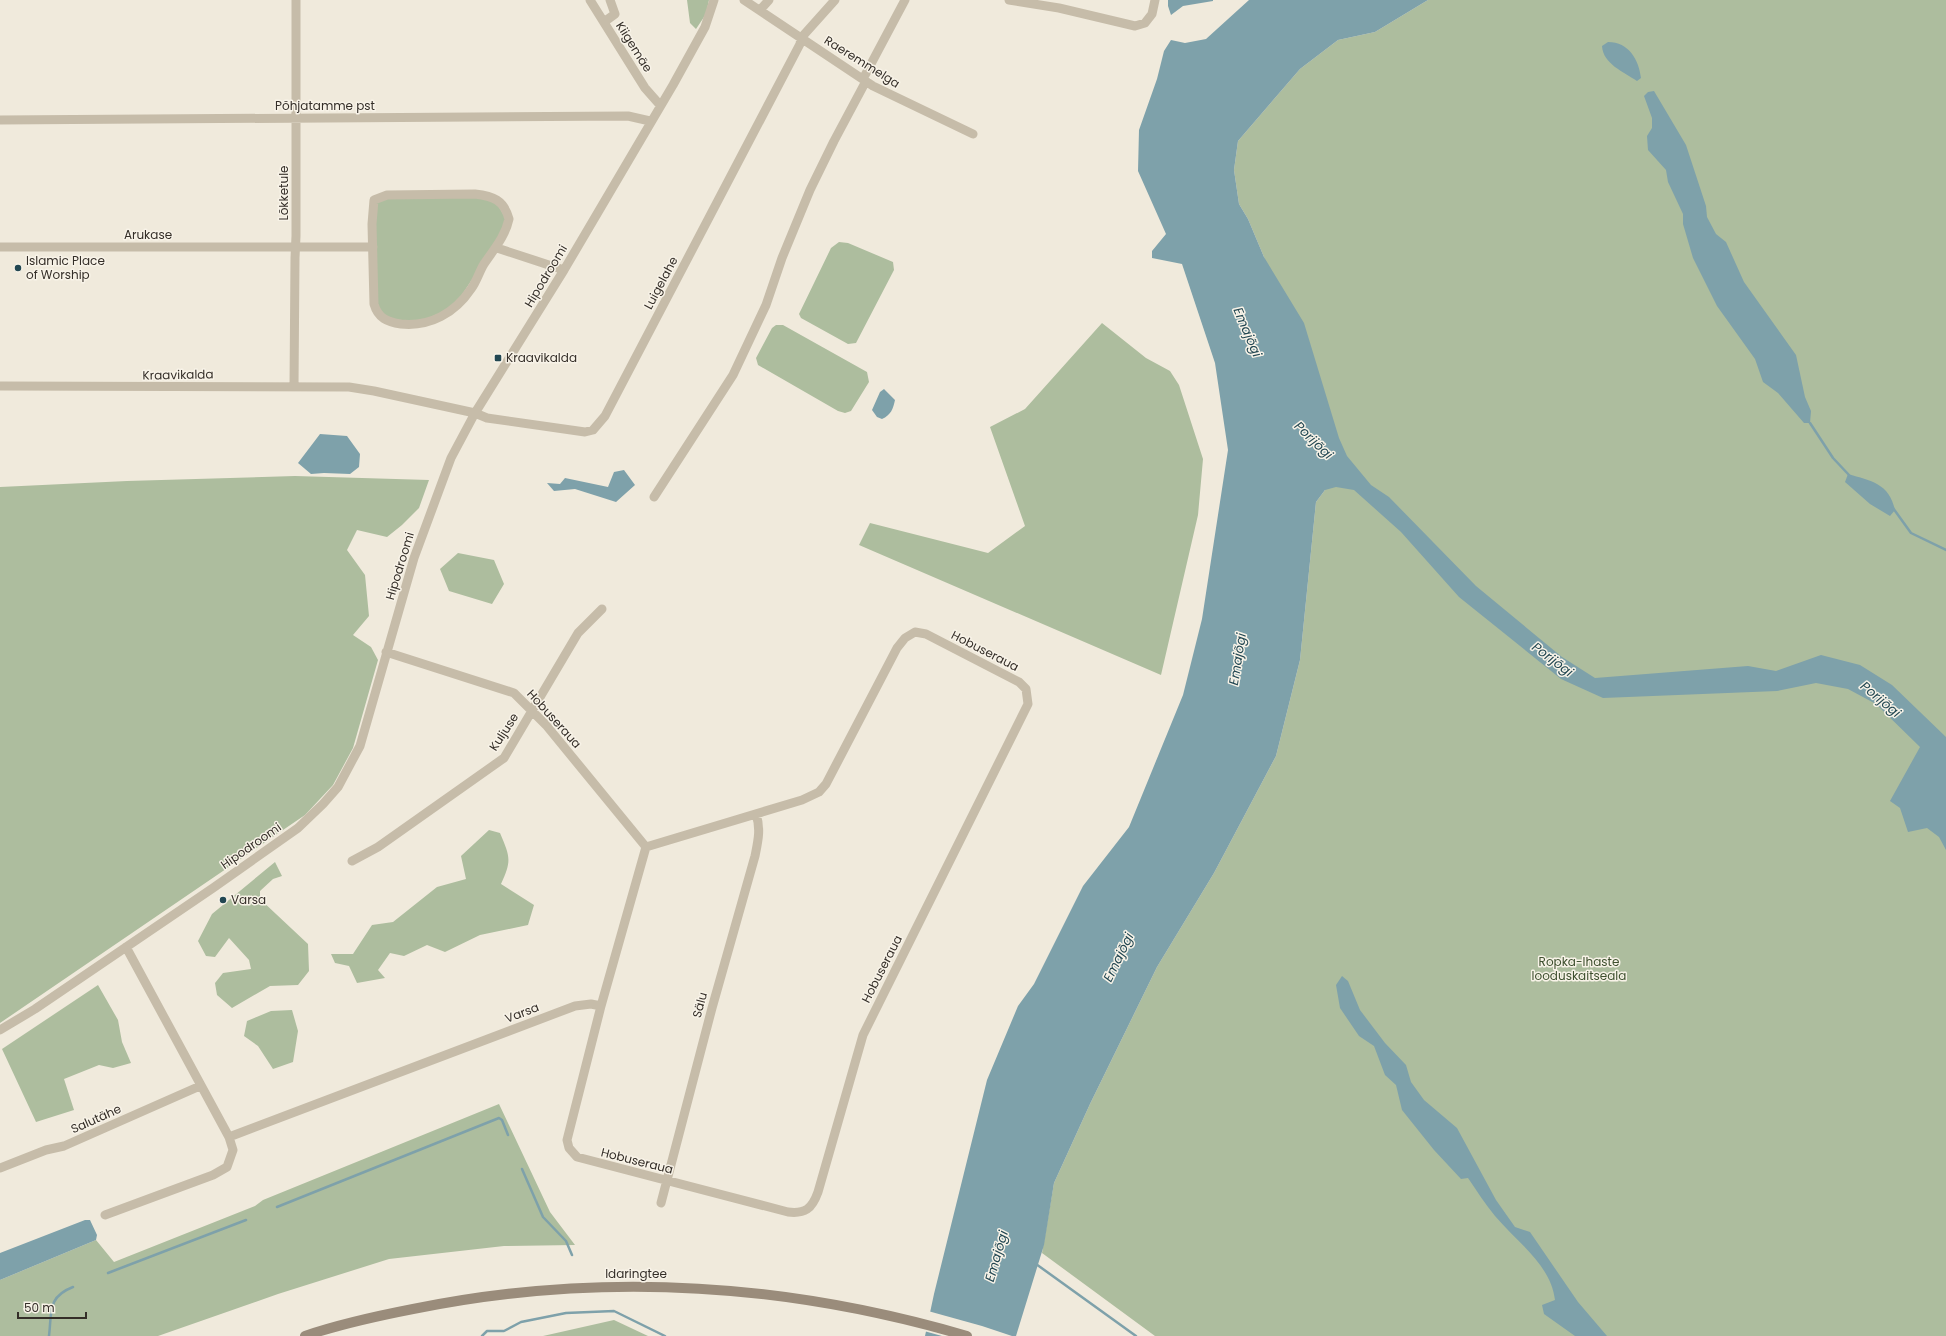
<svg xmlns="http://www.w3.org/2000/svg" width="1946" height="1336" font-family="Poppins,sans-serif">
<rect width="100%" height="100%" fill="#f0eadc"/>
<path fill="#adbd9e" d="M 687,0 L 709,0 L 706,14 L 696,29 L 690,23 Z
M 1428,0 L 1946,0 L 1946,1336 L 1155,1336 L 1042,1253 L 1054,1183 L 1090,1104 L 1157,967 L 1214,873 L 1276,756 L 1300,660 L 1316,502 L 1325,490 L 1264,257 L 1248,219 L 1239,204 L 1234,170 L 1238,141 L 1300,69 L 1338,40 L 1375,32 Z
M 482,196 L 497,203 L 506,219 L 498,240 L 454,307 L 417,323 L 391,321 L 376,307 L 375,205 L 379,199 Z
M 839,242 L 848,243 L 893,262 L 894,270 L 856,343 L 848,344 L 801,318 L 799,314 L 831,248 Z
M 1102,323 L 1146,358 L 1170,371 L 1179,385 L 1203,459 L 1198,515 L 1161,675 L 859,545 L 870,523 L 988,553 L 1025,526 L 990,427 L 1025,409 Z
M 776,325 L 783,325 L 867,372 L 869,382 L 851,411 L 845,413 L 838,411 L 758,365 L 756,358 L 772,328 Z
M 295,476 L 429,480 L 419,508 L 402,525 L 387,537 L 357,530 L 347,550 L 365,575 L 369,616 L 353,635 L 371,647 L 378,660 L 353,748 L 333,785 L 305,815 L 0,1023 L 0,487 L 127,481 Z
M 458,553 L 494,560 L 504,584 L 492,604 L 449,591 L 440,569 Z
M 489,830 L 500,833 C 510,857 512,860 501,884 L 534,905 L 528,925 L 480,935 L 445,952 L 427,945 L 404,956 L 390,953 L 378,970 L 385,978 L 357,983 L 349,966 L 335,963 L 331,954 L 353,954 L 372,925 L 393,922 L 437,887 L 466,879 L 461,856 Z
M 275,862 L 282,876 L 273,879 L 260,891 L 260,899 L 308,944 L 309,971 L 298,985 L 270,986 L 232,1008 L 217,995 L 215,983 L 223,973 L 251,969 L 249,960 L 229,938 L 215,957 L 206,956 L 198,941 L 212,914 Z
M 98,985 L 118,1020 L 122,1042 L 131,1063 L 113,1068 L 99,1065 L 64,1079 L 74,1110 L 36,1122 L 2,1049 Z
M 292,1010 L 298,1031 L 293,1062 L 273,1069 L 258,1046 L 244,1036 L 247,1021 L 271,1011 Z
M 499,1104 L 550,1212 L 575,1245 L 504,1246 L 389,1259 L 278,1294 L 158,1336 L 0,1336 L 0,1280 L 96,1240 L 114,1262 L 255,1206 L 263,1200 Z
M 614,1320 L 648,1336 L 543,1336 Z"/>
<path fill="#7ea1aa" d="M 1168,0 L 1213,0 L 1213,1 L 1183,6 L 1171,15 L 1168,6 Z
M 1249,0 L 1428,0 L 1375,32 L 1338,40 L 1300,69 L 1238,141 L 1234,170 L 1239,204 L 1248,219 L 1264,257 L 1304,323 L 1339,438 L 1347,456 L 1371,485 L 1389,497 L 1476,586 L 1562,657 L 1595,678 L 1748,666 L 1776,671 L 1821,655 L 1860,665 L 1892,685 L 1946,737 L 1946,850 L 1939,837 L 1927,828 L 1908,832 L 1900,808 L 1890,801 L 1920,747 L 1876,704 L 1848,689 L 1816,683 L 1777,691 L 1603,698 L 1561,679 L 1459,597 L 1401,532 L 1354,490 L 1336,487 L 1325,490 L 1316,502 L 1300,660 L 1276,756 L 1214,873 L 1157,967 L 1090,1104 L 1054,1183 L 1044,1245 L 1016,1336 L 925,1336 L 934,1294 L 987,1080 L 1018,1006 L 1034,984 L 1083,886 L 1129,827 L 1183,695 L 1202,619 L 1228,450 L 1215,363 L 1182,264 L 1152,258 L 1152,251 L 1166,234 L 1138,171 L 1139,130 L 1157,79 L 1164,51 L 1171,40 L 1185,43 L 1206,39 Z
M 1608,42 C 1629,42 1639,60 1641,78 L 1637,81 C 1624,72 1603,64 1602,46 Z
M 1654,91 L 1686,145 L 1706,206 L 1707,217 L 1716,234 L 1726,242 L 1744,282 L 1796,355 L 1805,397 L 1811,411 L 1810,423 L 1804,423 L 1778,393 L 1763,382 L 1755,359 L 1717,306 L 1693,258 L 1683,224 L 1683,214 L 1668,182 L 1666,170 L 1648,150 L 1647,136 L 1652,128 L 1652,118 L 1644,96 L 1648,92 Z
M 884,389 L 895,400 C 893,409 891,415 882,419 L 877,417 L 872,410 L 880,392 Z
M 320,434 L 347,436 L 360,454 L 359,467 L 350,474 L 324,473 L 311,474 L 298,463 Z
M 624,470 L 635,485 L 616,502 L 575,489 L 554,491 L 547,483 L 560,484 L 565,478 L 608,487 L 614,472 Z
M 1848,474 C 1871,481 1889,483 1895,510 L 1890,516 L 1870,504 L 1845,482 Z
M 1342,976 L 1348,981 L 1360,1010 L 1385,1043 L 1406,1065 L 1411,1082 L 1424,1100 L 1457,1128 L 1496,1200 L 1515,1227 L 1530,1232 L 1578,1302 L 1607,1336 L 1575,1336 L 1544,1314 L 1542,1305 L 1555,1300 C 1551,1265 1517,1242 1495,1216 C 1485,1204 1477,1191 1468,1178 L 1461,1179 L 1434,1150 L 1402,1110 L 1396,1085 L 1385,1075 L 1374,1046 L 1359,1036 L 1340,1008 L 1336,985 Z
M 85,1220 L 90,1220 L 97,1235 L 96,1240 L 0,1280 L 0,1253 Z"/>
<path fill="#f0eadc" d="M 928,1311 L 982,1326 L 1012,1336 L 942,1336 L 924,1331 Z"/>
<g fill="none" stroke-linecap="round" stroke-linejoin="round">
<path stroke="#7ea1aa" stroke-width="2.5" d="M 1810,423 L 1833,458 L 1849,475
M 1893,508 L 1911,533 L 1946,550
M 522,1169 L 543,1217 L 566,1241 L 572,1255
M 277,1207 L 499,1118 L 502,1120 L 508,1135
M 1036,1264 L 1136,1336
M 108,1273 L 246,1220
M 49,1336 C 52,1312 47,1297 73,1287
M 482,1336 L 487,1331 L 504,1331 L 521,1322 L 566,1313 L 614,1311 L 665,1336"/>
<path stroke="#c6bca9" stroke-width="9" d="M 590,0 L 645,88 L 660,105
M 744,0 L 873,86 L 973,134
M 1009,0 L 1059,8 L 1135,26 L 1145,23 L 1152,14 L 1155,0
M 760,10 L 769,0
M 604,22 L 615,14 L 610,0
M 863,79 L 905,0
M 0,120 L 628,116 L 650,121
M 475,194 C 493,196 504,200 509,219 C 505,237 494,249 484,264 C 479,272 477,281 471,289 C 455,313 430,327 401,324 C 387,322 378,318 374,304 L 372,224 L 374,200 L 387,195 Z
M 0,247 L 373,247
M 497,248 L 564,270
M 0,386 L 349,387 L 374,391 L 475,413 L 487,418 L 585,432 L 593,430 L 605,416 L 800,44 L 801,38 L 835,0
M 294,387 L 295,258 L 296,236 L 296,0
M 654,497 L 733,375 L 766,305 L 782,258 L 810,190 L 834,141 L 866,81
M 915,632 L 926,634 L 1019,682 L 1026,689 L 1028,704 L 863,1035 L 818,1192 C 812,1209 805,1214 788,1212 L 577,1157 L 569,1148 L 567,1140 L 601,1006 L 646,847 L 802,800 L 819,792 L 826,784 L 897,648 L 905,638 Z
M 386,652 L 514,693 L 546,725 L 646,847
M 352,861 L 378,847 L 504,758 L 578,633 L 602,609
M 126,947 L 229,1137 L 575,1006 L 591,1004 L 601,1006
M 0,1030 L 35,1009 L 213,888 L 298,828 L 323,804 L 338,787 L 360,746 L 414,558 L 451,458 L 475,413 L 564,270 L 673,85 L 705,27 L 714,0
M 0,1168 L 46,1150 L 64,1146 L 200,1086
M 661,1203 L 712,1008 L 755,856 C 758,841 761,829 756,814
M 105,1215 L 213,1175 L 227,1167 L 233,1150 L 229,1137"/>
<path stroke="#9a8c7b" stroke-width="10" d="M 305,1336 C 340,1324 377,1316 413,1309 C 599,1271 786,1283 967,1336"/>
</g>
<g fill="#224752" stroke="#f8f3e8" stroke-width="1.5">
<circle cx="18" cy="268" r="4"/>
<rect x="494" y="354" width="8" height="8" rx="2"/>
<circle cx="223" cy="900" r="4"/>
</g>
<g text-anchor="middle" stroke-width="3" stroke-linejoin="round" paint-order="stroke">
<g font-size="12" fill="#342e28" stroke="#f8f3e8">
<text transform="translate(634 47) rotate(58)" y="4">Kiigemäe</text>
<text transform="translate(862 62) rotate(32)" y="4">Raeremmelga</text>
<text x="325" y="110">Põhjatamme pst</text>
<text transform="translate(284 193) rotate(-90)" y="4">Lõkketule</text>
<text x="148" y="239">Arukase</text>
<text transform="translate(546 276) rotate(-59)" y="4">Hipodroomi</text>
<text transform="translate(661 283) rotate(-62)" y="4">Luigelahe</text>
<text transform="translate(178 375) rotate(-1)" y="4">Kraavikalda</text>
<text transform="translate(400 566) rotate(-73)" y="4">Hipodroomi</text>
<text transform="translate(985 651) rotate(27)" y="4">Hobuseraua</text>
<text transform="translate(554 719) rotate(48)" y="4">Hobuseraua</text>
<text transform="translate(504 732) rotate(-57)" y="4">Kuljuse</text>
<text transform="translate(251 846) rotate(-35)" y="4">Hipodroomi</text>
<text transform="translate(882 969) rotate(-63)" y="4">Hobuseraua</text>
<text transform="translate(700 1005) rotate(-75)" y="4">Sälu</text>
<text transform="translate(522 1013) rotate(-21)" y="4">Varsa</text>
<text transform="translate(96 1119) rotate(-24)" y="4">Salutähe</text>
<text transform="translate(637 1161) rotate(14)" y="4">Hobuseraua</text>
<text x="636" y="1278">Idaringtee</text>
</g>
<g font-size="12" fill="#342e28" stroke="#f8f3e8" text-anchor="start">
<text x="26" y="265">Islamic Place<tspan x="26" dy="14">of Worship</tspan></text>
<text x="506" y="362">Kraavikalda</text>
<text x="231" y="904">Varsa</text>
</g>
<g font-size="12" fill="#3e502f" stroke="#f8f3e8">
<text x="1579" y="966">Ropka-Ihaste<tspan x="1579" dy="14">looduskaitseala</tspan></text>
</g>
<g font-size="13" font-style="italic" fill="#224752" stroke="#f8f3e8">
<text transform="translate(1248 332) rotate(67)" y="5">Emajõgi</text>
<text transform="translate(1314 440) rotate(44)" y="5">Porijõgi</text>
<text transform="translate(1237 659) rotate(-81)" y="5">Emajõgi</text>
<text transform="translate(1553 659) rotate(37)" y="5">Porijõgi</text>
<text transform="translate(1881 699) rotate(40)" y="5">Porijõgi</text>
<text transform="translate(1118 957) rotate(-64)" y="5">Emajõgi</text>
<text transform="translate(996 1256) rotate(-74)" y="5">Emajõgi</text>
</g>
</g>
<path d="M18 1312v6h68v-6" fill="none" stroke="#342e28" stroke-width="2"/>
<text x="24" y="1312" font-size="12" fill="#342e28" stroke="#f8f3e8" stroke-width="3" paint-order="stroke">50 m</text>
</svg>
